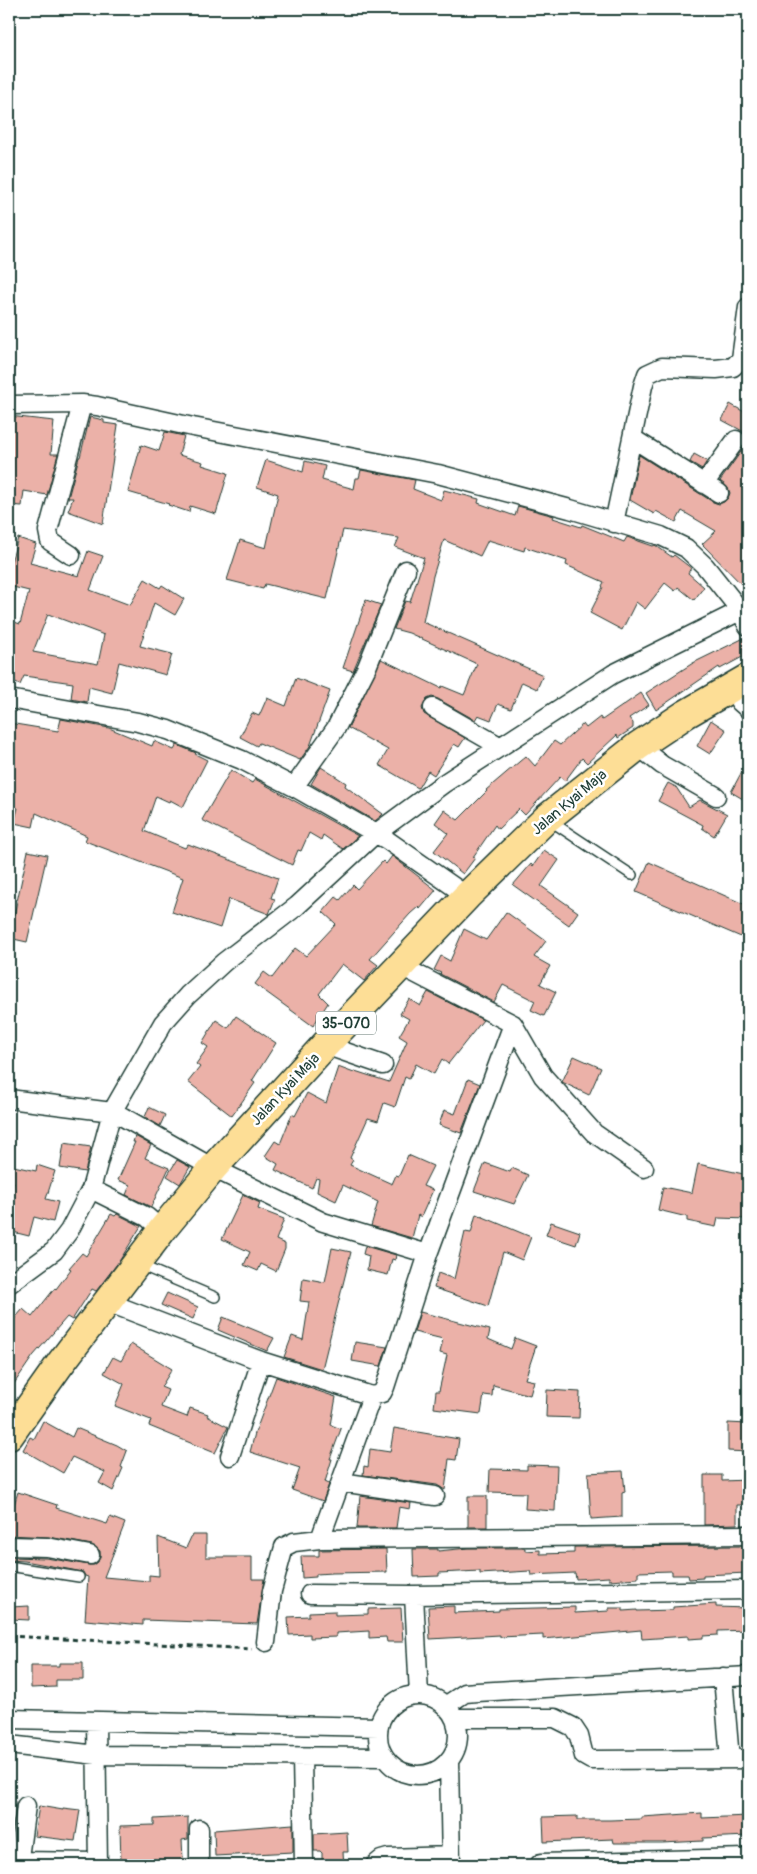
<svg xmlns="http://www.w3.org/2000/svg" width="757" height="1874" font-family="Pangolin,sans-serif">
<rect width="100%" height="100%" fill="#fff"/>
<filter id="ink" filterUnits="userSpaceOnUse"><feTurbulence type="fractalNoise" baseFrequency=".02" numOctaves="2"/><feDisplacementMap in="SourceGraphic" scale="10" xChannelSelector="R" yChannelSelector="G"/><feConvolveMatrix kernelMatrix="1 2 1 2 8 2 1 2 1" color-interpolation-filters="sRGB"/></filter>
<g filter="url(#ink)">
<path fill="#ebb1a8" stroke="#1f3d34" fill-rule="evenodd" d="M 730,404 L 748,414 L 748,434 L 722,420 Z
M 9,416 L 54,421 L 51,454 L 58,454 L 47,495 L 24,491 L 22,506 L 9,505 Z
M 90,417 L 104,420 L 104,423 L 118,425 L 103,524 L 68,511 L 73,498 L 68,498 L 79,457 L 80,457 Z
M 165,432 L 184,436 L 179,455 L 203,462 L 202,465 L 228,473 L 216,514 L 190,506 L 189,512 L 168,505 L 169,504 L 128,492 L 141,445 L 159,451 Z
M 748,435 L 748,591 L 702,544 L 716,531 L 682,511 L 676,522 L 656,511 L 654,514 L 630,500 L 639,455 L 713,502 L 719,504 L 724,502 L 728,498 L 730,493 L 728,488 L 720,481 L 745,446 Z
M 694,454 L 707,461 L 702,469 L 690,462 Z
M 266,460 L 303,472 L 305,461 L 325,466 L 322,480 L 354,489 L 356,478 L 359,478 L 361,470 L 415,480 L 413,489 L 441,500 L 444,490 L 479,499 L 478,503 L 515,516 L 518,506 L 554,516 L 553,518 L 581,527 L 582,525 L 624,542 L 627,537 L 653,546 L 655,545 L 672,557 L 674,555 L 691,568 L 688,573 L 704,587 L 694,600 L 678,587 L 675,591 L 665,583 L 645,609 L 636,602 L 622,630 L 590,613 L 603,587 L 602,586 L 604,582 L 566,565 L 567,561 L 525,547 L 524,551 L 488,540 L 480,556 L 444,540 L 433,576 L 423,622 L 543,675 L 537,689 L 522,682 L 511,709 L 498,704 L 491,720 L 478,715 L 475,720 L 438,699 L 432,697 L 427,699 L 422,708 L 424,714 L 465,738 L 459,747 L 454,744 L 434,775 L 428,771 L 418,788 L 379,765 L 388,750 L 348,728 L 381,659 L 441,688 L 442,686 L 464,695 L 477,664 L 409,633 L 394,629 L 405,601 L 410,602 L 424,558 L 395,547 L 399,538 L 343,530 L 327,599 L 265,584 L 263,589 L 227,580 L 240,540 L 266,548 L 278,494 L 257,487 Z
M 18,538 L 36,544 L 30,563 L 79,576 L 88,551 L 103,556 L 90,590 L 130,605 L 145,579 L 160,588 L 162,585 L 184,599 L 175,615 L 154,603 L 140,646 L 172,654 L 166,675 L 119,662 L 112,693 L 89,687 L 87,702 L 71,699 L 73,683 L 24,676 L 20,685 L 9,680 L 9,620 L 20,624 L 29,591 L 9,586 L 9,569 ZM 48,614 L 104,635 L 98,664 L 33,652 Z
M 366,600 L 381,605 L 353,671 L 343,668 Z
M 744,638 L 748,646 L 748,654 L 720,669 L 719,667 L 656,710 L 646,693 L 693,663 Z
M 296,678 L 330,691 L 310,746 L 300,760 L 259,743 L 257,746 L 240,737 L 252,713 L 259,716 L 267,698 L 286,706 Z
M 641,693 L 649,705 L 629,718 L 633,723 L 633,728 L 618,738 L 617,735 L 587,763 L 582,758 L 565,781 L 560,777 L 525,815 L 519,809 L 498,829 L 495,825 L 473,857 L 475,858 L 463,874 L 434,851 L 448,833 L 435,823 L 444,810 L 458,820 L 487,791 L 486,790 L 526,756 L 535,766 L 554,741 L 560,745 L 583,724 L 586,728 L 600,717 L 602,720 Z
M 61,719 L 109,728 L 152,746 L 154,741 L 174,750 L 177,745 L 196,753 L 195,754 L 207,760 L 183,807 L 170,800 L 169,802 L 156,796 L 144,831 L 185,848 L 188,844 L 278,878 L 271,898 L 275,899 L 269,914 L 229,899 L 220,928 L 172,912 L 183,878 L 85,841 L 87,836 L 36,813 L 33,827 L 14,823 L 18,808 L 9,807 L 9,723 L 58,731 Z
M 711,720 L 726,730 L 710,754 L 697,746 Z
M 748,760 L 748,802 L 731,792 Z
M 321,767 L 346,783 L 345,786 L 383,814 L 381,816 L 375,821 L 311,784 Z
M 231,770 L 252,783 L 255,779 L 358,836 L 343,849 L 323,835 L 321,840 L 309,833 L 301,851 L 298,850 L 292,865 L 202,820 Z
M 668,783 L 676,787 L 689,807 L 700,800 L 727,814 L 714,836 L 702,828 L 703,825 L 658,801 Z
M 544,850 L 559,860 L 541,886 L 578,912 L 569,925 L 513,885 L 531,864 L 533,866 Z
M 28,851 L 47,855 L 27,942 L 9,938 Z
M 392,856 L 436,890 L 420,909 L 418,907 L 410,914 L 370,959 L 378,965 L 364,981 L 342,964 L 319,994 L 328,1003 L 313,1026 L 255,984 L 264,972 L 272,978 L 295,948 L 306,956 L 336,924 L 323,912 L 336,897 L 340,900 L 353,885 L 357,889 L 383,861 L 386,864 Z
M 649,862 L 748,906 L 748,940 L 636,892 Z
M 506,912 L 546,941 L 534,957 L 550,966 L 540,984 L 556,992 L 544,1016 L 531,1010 L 535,1001 L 503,985 L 494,1002 L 440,974 L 441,973 L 434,970 L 441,956 L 450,961 L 464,929 L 486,940 Z
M 428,992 L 483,1020 L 448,1064 L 442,1059 L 434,1074 L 416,1064 L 409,1079 L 405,1077 L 395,1107 L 384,1103 L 378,1121 L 368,1118 L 350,1158 L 353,1160 L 350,1165 L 392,1184 L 396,1175 L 399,1176 L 408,1155 L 433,1166 L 423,1186 L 433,1190 L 421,1217 L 418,1215 L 412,1238 L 371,1226 L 378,1202 L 343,1185 L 336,1201 L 317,1192 L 319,1179 L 316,1178 L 312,1188 L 275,1170 L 278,1164 L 265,1156 L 275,1141 L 280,1144 L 292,1114 L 295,1116 L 307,1093 L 326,1103 L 338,1067 L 354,1073 L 355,1071 L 389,1082 L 407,1041 L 399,1036 L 409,1019 L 400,1014 L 409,999 L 420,1006 Z
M 236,1016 L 276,1043 L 252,1081 L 255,1083 L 232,1116 L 188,1082 L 200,1067 L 196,1064 L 208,1047 L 202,1043 L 216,1020 L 228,1028 Z
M 574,1056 L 601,1068 L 589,1095 L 562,1082 Z
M 468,1079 L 480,1084 L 461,1133 L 439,1125 L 444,1110 L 455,1114 Z
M 149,1107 L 165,1115 L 160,1126 L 145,1117 Z
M 135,1136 L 151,1145 L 145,1158 L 169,1168 L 151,1207 L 126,1195 L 130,1185 L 118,1180 L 135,1142 L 133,1142 Z
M 64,1143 L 91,1147 L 85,1172 L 60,1168 Z
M 177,1160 L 190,1167 L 180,1184 L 167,1176 Z
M 485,1163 L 510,1172 L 512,1168 L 528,1175 L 514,1204 L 474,1191 Z
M 698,1164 L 748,1175 L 748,1219 L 718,1218 L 716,1227 L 687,1221 L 687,1217 L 658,1210 L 663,1187 L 692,1193 Z
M 9,1165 L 36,1171 L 37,1165 L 55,1171 L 46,1199 L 58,1202 L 53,1222 L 34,1217 L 29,1236 L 9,1231 L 9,1201 L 14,1182 L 9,1181 Z
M 243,1195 L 260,1203 L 258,1209 L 284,1219 L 276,1240 L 285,1244 L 285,1249 L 276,1271 L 261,1264 L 258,1271 L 244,1265 L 250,1252 L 222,1239 Z
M 111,1214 L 115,1216 L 117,1214 L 141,1226 L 120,1260 L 97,1290 L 96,1291 L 92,1289 L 72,1320 L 67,1317 L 33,1356 L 9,1391 L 9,1325 L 23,1309 L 32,1317 L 55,1288 L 56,1289 L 71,1269 L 69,1268 L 82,1253 L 86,1256 Z
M 476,1214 L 531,1237 L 522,1260 L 503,1252 L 488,1306 L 434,1288 L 438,1273 L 454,1279 L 465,1232 L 471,1233 Z
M 551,1222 L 580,1232 L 576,1245 L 546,1235 Z
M 365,1246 L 396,1255 L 395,1260 L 392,1259 L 388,1275 L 367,1270 L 369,1256 L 363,1254 Z
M 332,1248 L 351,1252 L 322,1369 L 284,1357 L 292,1336 L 303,1340 L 309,1302 L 300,1301 L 303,1278 L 325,1282 Z
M 167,1293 L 198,1307 L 193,1319 L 161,1305 Z
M 420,1312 L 490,1330 L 488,1339 L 511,1349 L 515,1338 L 536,1346 L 525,1379 L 534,1381 L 530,1395 L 493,1385 L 492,1396 L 484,1395 L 481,1414 L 434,1408 L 436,1391 L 439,1391 L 447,1355 L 440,1353 L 443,1339 L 414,1332 Z
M 223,1317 L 274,1338 L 267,1351 L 218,1330 Z
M 355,1342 L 387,1347 L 381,1366 L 352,1361 Z
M 131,1344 L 172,1369 L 161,1387 L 168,1390 L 161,1407 L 187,1417 L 190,1408 L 208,1414 L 207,1416 L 228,1427 L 215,1453 L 149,1426 L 151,1420 L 115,1406 L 124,1384 L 104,1373 L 113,1357 L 121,1361 Z
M 276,1377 L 336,1397 L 331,1425 L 341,1429 L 330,1459 L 332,1459 L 325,1482 L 329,1484 L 323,1501 L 292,1490 L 300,1468 L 250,1452 L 255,1433 Z
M 547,1390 L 580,1392 L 579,1418 L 546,1417 Z
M 43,1421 L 72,1437 L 76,1428 L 117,1445 L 127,1451 L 121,1467 L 123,1468 L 113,1491 L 99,1483 L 105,1472 L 72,1457 L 63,1473 L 23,1450 L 30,1437 L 34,1439 Z
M 728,1423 L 748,1424 L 748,1452 L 728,1451 Z
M 394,1428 L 459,1439 L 456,1460 L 449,1459 L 445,1490 L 437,1485 L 363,1475 L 364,1466 L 368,1467 L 370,1449 L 390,1452 Z
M 527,1465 L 557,1466 L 555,1511 L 525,1509 L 526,1493 L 489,1492 L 490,1469 L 527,1470 Z
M 623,1471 L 625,1492 L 622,1493 L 622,1517 L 591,1519 L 588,1473 Z
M 704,1475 L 722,1475 L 722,1481 L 748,1480 L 748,1505 L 737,1505 L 737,1524 L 704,1525 Z
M 18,1492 L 57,1505 L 56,1508 L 107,1524 L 110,1517 L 125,1523 L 104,1577 L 149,1581 L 149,1575 L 159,1576 L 158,1537 L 186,1548 L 192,1535 L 206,1535 L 206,1557 L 252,1557 L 252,1579 L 264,1579 L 257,1624 L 143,1620 L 143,1625 L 85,1620 L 88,1577 L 85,1576 L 83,1572 L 25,1561 L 9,1560 L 9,1557 L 46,1558 L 89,1565 L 94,1565 L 98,1562 L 100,1556 L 100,1551 L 92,1545 L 49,1537 L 9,1535 L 9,1513 L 11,1514 Z
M 360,1496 L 411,1503 L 410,1509 L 399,1507 L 396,1528 L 357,1528 Z
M 468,1496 L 487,1496 L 487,1527 L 468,1527 Z
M 748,1546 L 748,1573 L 703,1575 L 703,1578 L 689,1579 L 688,1575 L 672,1575 L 672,1571 L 638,1572 L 638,1578 L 609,1580 L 609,1577 L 576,1579 L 575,1573 L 531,1575 L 530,1571 L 480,1574 L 480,1571 L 439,1573 L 439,1576 L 414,1577 L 413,1549 L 438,1549 L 438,1551 L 468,1548 L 525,1548 L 525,1551 L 540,1550 L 540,1554 L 574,1553 L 574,1547 Z
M 386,1549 L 387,1572 L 332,1573 L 316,1574 L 316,1577 L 302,1578 L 301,1556 L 319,1556 L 319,1550 Z
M 716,1604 L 716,1607 L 748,1608 L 748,1630 L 718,1631 L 718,1635 L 703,1636 L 703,1638 L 688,1639 L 688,1636 L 642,1639 L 641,1630 L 543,1639 L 543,1635 L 500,1637 L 500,1635 L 430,1639 L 428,1607 L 454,1606 L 454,1613 L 499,1611 L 499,1609 L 575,1607 L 575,1613 L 609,1611 L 609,1608 L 623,1608 L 623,1611 L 637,1610 L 637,1611 L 673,1610 L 673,1607 Z
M 29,1606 L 29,1620 L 10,1619 L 10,1607 Z
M 401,1608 L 403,1642 L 387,1642 L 386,1637 L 369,1638 L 369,1631 L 336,1633 L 336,1637 L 310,1638 L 310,1634 L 289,1635 L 288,1617 L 309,1616 L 309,1612 L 335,1611 L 335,1615 L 368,1614 L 368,1609 Z
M 59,1663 L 83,1663 L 83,1680 L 56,1680 L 56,1687 L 31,1688 L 31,1666 L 59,1666 Z
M 39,1806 L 63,1810 L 63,1808 L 80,1810 L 75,1841 L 34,1836 Z
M 702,1813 L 702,1818 L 748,1816 L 748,1836 L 703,1838 L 703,1841 L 662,1843 L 614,1843 L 613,1839 L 544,1842 L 543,1817 L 577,1816 L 577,1820 L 610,1820 L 642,1819 L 642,1817 Z
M 188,1817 L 188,1839 L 182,1840 L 183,1859 L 181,1859 L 181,1865 L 121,1865 L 120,1826 L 154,1825 L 154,1819 Z
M 293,1824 L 293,1852 L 215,1856 L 214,1830 Z
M 347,1832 L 348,1852 L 343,1852 L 344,1865 L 322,1865 L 322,1853 L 320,1851 L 314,1851 L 314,1834 Z"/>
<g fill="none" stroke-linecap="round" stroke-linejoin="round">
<g stroke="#1f3d34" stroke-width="12">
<path id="service" d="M 549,820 L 632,875
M 140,1265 L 215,1297
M 9,1566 L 79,1577"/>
</g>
<g stroke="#1f3d34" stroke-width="21">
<path id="minor" d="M 9,405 L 82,404 L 97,406 L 193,427 L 438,474 L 570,509 L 661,536 L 686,548 L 705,566 L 740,610 L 748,626
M 632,438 L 719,493
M 704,484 L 736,440
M 614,523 L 643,386 L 647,374 L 662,367 L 716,369 L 733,367 L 741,359 L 748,307
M 71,555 L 50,541 L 48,531 L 82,404
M 731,687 L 740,702 L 748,709
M 9,699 L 138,722 L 168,730 L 242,760 L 294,787 L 387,840 L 467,896
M 433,708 L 501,747
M 638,746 L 662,765 L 716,796
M 294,787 L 336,728 L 367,667 L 406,570
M 401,966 L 513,1024 L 428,1254 L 385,1387 L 382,1393 L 372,1396 L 320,1539 L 748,1535
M 513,1024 L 543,1076 L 594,1133 L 644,1168
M 325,1045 L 383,1065
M 9,1099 L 112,1112 L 123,1117 L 213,1168 L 323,1222 L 428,1254
M 91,1189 L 147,1217 L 162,1230
M 9,1284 L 54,1251 L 69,1231 L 91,1189 L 112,1112 L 163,1023 L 188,995 L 224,962 L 297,906 L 375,834 L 443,784 L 613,674 L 748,607
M 107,1302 L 261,1361 L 372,1396
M 230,1456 L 261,1361
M 341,1482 L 435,1496
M 9,1546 L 47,1547 L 90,1555
M 310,1594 L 414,1595
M 266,1642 L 272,1591 L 284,1547 L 294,1542 L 320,1539
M 723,1677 L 730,1759
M 419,1695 L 414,1595 L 748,1590
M378 1735a40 40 0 1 1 80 0a40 40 0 1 1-80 0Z
M 445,1706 L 465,1693 L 477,1692 L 748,1676
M 454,1718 L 555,1718 L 573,1727 L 579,1736 L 584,1756 L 591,1760 L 748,1759
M 9,1719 L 379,1727
M 96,1721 L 98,1865
M 9,1745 L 97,1755 L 385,1757
M 302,1757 L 304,1865
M 449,1760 L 451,1865
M 199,1829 L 199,1865
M 19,1861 L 98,1862
M 18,1865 L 26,1806
M 375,1865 L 381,1860 L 388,1858 L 451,1856
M 539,1865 L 541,1863 L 748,1858"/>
</g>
<g stroke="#1f3d34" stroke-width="31">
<path id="primary" d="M 9,1436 L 60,1364 L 162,1230 L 213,1168 L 325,1045 L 467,896 L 546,819 L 638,746 L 686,714 L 748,678"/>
</g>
<path stroke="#1f3d34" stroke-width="3" stroke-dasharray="5 4" stroke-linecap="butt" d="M 9,1636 L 252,1649"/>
<use href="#service" stroke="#fff" stroke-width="9"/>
<use href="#minor" stroke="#fff" stroke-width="18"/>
<use href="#primary" stroke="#fdde96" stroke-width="28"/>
</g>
</g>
<g text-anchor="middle" stroke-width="5" stroke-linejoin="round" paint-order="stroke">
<rect fill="#fff" stroke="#627771" stroke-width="1" x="316" y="1011.5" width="60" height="23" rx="4"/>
<g font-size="14" font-weight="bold" fill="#1f3d34">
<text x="346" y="1028">35-070</text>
</g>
<g font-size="15" fill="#1f3d34" stroke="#fff">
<text transform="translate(569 802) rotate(-40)" y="5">Jalan Kyai Maja</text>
<text transform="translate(285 1089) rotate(-47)" y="5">Jalan Kyai Maja</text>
</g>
</g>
<rect width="757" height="1874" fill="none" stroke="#fff" stroke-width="30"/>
<rect x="15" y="15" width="727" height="1844" fill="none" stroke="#1f3d34" stroke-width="2" filter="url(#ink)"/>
</svg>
